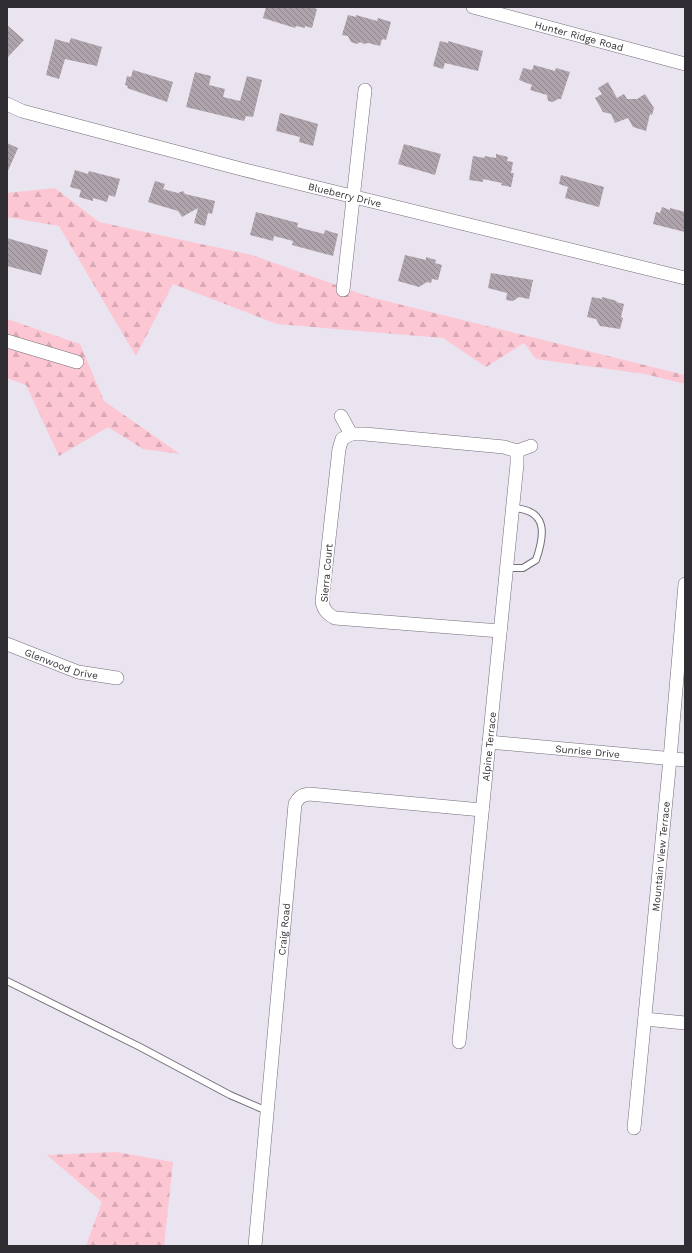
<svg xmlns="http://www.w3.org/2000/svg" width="692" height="1253" font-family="'Work Sans',sans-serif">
<defs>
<pattern id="forest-firs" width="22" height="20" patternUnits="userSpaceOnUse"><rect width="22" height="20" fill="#fdc6d3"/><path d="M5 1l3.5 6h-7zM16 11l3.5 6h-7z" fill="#d9aab6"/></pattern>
<pattern id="building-back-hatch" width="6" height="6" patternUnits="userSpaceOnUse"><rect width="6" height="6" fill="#afa3ac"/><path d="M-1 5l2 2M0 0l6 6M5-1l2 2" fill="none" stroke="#8f858d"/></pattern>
</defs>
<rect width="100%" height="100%" fill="#eae3f0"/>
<path fill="url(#forest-firs)" d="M 55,188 L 99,222 L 252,255 L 370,297 L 685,375 L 685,384 L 645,374 L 536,359 L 524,343 L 486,367 L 443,338 L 277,324 L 173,284 L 136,356 L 59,226 L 7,217 L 7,193 Z
M 7,319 L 80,344 L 104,401 L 180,454 L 143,449 L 108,427 L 59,456 L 26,385 L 7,378 Z
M 116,1152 L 173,1162 L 164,1246 L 86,1246 L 102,1202 L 47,1155 Z"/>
<path fill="url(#building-back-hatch)" d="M 266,7 L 310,7 L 317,9 L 312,28 L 305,26 L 305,28 L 296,26 L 295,28 L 263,18 Z
M 348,15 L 356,17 L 356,15 L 377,21 L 378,18 L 391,22 L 386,40 L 382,39 L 380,46 L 368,43 L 364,44 L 360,42 L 357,44 L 351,42 L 348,36 L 342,35 Z
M 7,25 L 24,40 L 7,58 Z
M 71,38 L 102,47 L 97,66 L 65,59 L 59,79 L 46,75 L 55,39 L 69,43 Z
M 440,41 L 448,43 L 448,41 L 483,51 L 478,71 L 445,63 L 443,69 L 433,66 Z
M 534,65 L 555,71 L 556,68 L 570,72 L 561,99 L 558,99 L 553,102 L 548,101 L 547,95 L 530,90 L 532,85 L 519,80 L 523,68 L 532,70 Z
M 133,70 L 173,82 L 167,102 L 127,88 L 128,86 L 125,85 L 127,76 L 131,77 Z
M 195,72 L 211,76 L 209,85 L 225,89 L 223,97 L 240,101 L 247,76 L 262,80 L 253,117 L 246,116 L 244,121 L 186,107 Z
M 608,82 L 617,98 L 624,94 L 627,99 L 637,99 L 645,94 L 654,108 L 652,115 L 650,114 L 646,131 L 633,127 L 628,118 L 615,123 L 611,114 L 603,112 L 595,98 L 602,94 L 598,88 Z
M 280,113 L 318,124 L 313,146 L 299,142 L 300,137 L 276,131 Z
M 7,143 L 18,148 L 7,173 Z
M 404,144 L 441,154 L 435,175 L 398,164 Z
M 496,154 L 508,157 L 507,161 L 513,162 L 511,173 L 514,173 L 511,187 L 501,185 L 502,183 L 483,179 L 483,182 L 469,180 L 473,156 L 484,158 L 485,156 L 496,158 Z
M 75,170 L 88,174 L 89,171 L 120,179 L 115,197 L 109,195 L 107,202 L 93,198 L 93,201 L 79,197 L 81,190 L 70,187 Z
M 561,175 L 604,187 L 599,207 L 565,198 L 568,187 L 559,184 Z
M 155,181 L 165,184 L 163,189 L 178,193 L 183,191 L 185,194 L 215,201 L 212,214 L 208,213 L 205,226 L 194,223 L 198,208 L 182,217 L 178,211 L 148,202 Z
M 662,207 L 670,210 L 670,208 L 685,212 L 685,232 L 653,224 L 656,212 L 660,213 Z
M 256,212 L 298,223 L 297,227 L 324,234 L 325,230 L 338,234 L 333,256 L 292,245 L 293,241 L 274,236 L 273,241 L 250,235 Z
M 7,238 L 48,250 L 41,275 L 7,266 Z
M 405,255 L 426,260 L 426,257 L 436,260 L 435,263 L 442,265 L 438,280 L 432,279 L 431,283 L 427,282 L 419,287 L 398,281 Z
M 491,273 L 533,280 L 529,299 L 519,297 L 513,301 L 506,300 L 507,293 L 488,288 Z
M 592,297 L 602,299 L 602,297 L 617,301 L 616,302 L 624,304 L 621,317 L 623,318 L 620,329 L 600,326 L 596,319 L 587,317 Z"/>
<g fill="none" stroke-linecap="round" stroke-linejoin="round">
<g stroke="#736d78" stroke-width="8">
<path id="lane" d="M 506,568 L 523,568 L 536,560 C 545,534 548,510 513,508
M 7,981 L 140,1047 L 230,1095 L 267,1111"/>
</g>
<g stroke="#736d78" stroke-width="14">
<g id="street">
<path id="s1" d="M 473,7 L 685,64"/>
<path id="s2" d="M 7,104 L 22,111 L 241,169 L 685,278"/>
<path d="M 343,290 L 365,90"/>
<path d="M 7,341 L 77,362"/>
<path d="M 341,416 L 351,434 L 365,434 L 504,447 L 517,451 L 531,446"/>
<path d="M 351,434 L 342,439 L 339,449 L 322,602 C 324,610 327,614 335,618 L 500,631"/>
<path id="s3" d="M 7,644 L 78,672 L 117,678"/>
<path id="s4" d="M 489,742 L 685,760"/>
<path d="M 645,1019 L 685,1023"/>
<path id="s5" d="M 459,1042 L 517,464 L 517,451"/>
<path id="s6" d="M 634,1128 L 670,759 L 685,584"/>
<path id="s7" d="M 255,1246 L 295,804 C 298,798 301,795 309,794 L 482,810"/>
</g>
</g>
<use href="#lane" stroke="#fff" stroke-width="6"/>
<use href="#street" stroke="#fff" stroke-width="13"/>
</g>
<g text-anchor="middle" stroke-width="3.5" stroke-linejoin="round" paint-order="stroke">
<g font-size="10" fill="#312e33" stroke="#fff">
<text dy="4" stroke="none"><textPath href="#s1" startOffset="110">Hunter Ridge Road</textPath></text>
<text dy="4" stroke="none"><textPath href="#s2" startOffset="350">Blueberry Drive</textPath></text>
<text transform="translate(326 573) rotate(-85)" y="4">Sierra Court</text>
<text dy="4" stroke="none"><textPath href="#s3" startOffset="58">Glenwood Drive</textPath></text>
<text dy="4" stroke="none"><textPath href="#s5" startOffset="297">Alpine Terrace</textPath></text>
<text dy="4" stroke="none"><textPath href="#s4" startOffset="99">Sunrise Drive</textPath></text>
<text dy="4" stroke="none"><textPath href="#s6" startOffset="273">Mountain View Terrace</textPath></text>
<text dy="4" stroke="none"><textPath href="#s7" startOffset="318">Craig Road</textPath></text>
</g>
</g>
<rect width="692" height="1253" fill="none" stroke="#312e33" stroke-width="16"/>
</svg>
